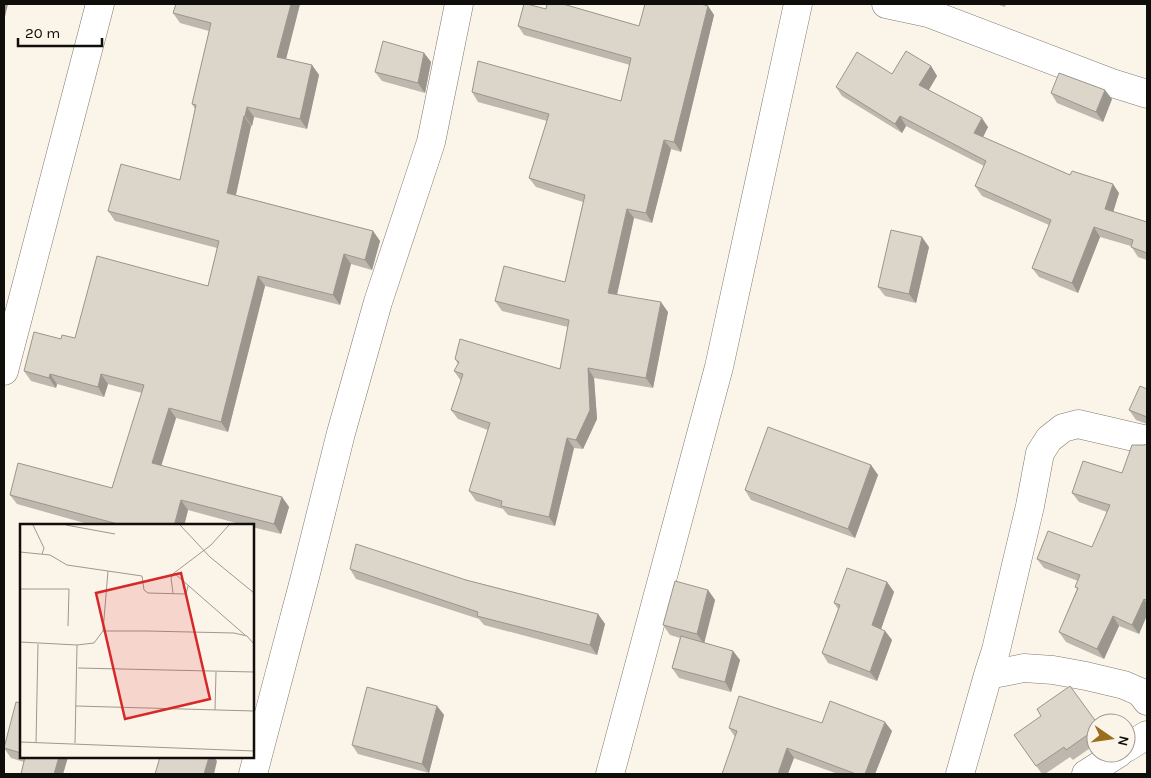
<svg xmlns="http://www.w3.org/2000/svg" width="1151" height="778" font-family="Karla,sans-serif">
<rect width="100%" height="100%" fill="#fbf4e9"/>
<g fill="none" stroke-linecap="round" stroke-linejoin="round">
<g stroke="#807970" stroke-width="29">
<path id="minor" d="M 886,4 L 928,13 L 1112,83 L 1147,94
M 4,371 L 100,4
M 988,675 L 1024,668 L 1053,670 L 1086,676 L 1124,685 L 1140,692 L 1147,701
M 1126,748 L 1147,735
M 253,774 L 305,577 L 341,433 L 378,302 L 431,142 L 459,4
M 610,774 L 719,367 L 798,4
M 960,774 L 988,675 L 996,650 L 1030,506 L 1040,453 L 1049,439 L 1063,428 L 1078,424 L 1147,440
M 1086,774 L 1119,753"/>
</g>
<use href="#minor" stroke="#fff" stroke-width="28"/>
</g>
<path fill="#bdb7ae" d="M 300,4 L 286,59 L 312,65 L 319,75 L 307,129 L 254,117 L 252,126 L 251,126 L 236,195 L 373,231 L 380,241 L 372,270 L 351,264 L 340,305 L 265,286 L 228,432 L 176,418 L 161,466 L 282,497 L 289,507 L 281,534 L 252,527 L 252,526 L 247,526 L 188,510 L 184,526 L 95,526 L 17,504 L 10,495 L 112,488 L 142,393 L 108,384 L 104,397 L 57,384 L 56,388 L 31,381 L 24,371 L 61,339 L 75,338 L 208,286 L 217,248 L 115,221 L 108,211 L 180,180 L 195,109 L 192,104 L 209,31 L 180,23 L 173,13 Z
M 996,4 L 1006,4 L 1005,7 Z
M 708,6 L 714,15 L 681,152 L 671,149 L 652,223 L 634,218 L 617,295 L 668,312 L 653,388 L 594,378 L 597,419 L 583,449 L 574,448 L 555,526 L 508,515 L 503,509 L 476,501 L 469,491 L 488,430 L 458,419 L 451,410 L 461,381 L 454,371 L 458,364 L 455,359 L 560,369 L 568,327 L 502,311 L 495,301 L 565,282 L 583,202 L 536,187 L 529,178 L 547,121 L 478,102 L 472,92 L 621,101 L 630,65 L 524,35 L 518,26 L 546,9 L 639,26 Z
M 424,53 L 431,62 L 425,93 L 382,81 L 375,72 Z
M 931,66 L 937,76 L 929,90 L 988,127 L 983,137 L 1070,175 L 1119,193 L 1113,212 L 1147,222 L 1147,260 L 1138,257 L 1131,246 L 1100,237 L 1078,293 L 1039,277 L 1032,268 L 1049,225 L 982,196 L 975,186 L 984,166 L 906,126 L 902,133 L 842,96 L 836,87 Z
M 1051,93 L 1112,99 L 1103,122 L 1057,103 Z
M 929,247 L 916,303 L 885,296 L 878,287 Z
M 1147,389 L 1147,424 L 1136,420 L 1129,410 Z
M 1147,444 L 1147,615 L 1139,634 L 1119,626 L 1104,659 L 1066,642 L 1059,632 L 1077,589 L 1075,587 L 1078,581 L 1044,568 L 1037,559 L 1092,547 L 1107,512 L 1079,502 L 1072,493 L 1122,473 L 1144,445 Z
M 871,465 L 878,475 L 855,538 L 751,500 L 745,490 Z
M 350,569 L 466,580 L 598,614 L 605,624 L 597,655 L 484,625 L 479,619 L 356,579 Z
M 887,582 L 894,592 L 881,629 L 885,631 L 892,640 L 877,681 L 828,663 L 822,653 L 838,609 L 834,603 Z
M 708,590 L 715,600 L 704,643 L 733,651 L 740,660 L 731,692 L 679,678 L 672,668 L 680,638 L 670,635 L 663,625 Z
M 21,703 L 21,757 L 68,757 L 63,774 L 21,774 L 24,762 L 11,758 L 4,748 Z
M 437,706 L 444,715 L 429,773 L 358,754 L 352,745 Z
M 822,723 L 892,731 L 875,774 L 838,774 L 735,737 L 729,728 Z
M 1096,723 L 1096,744 L 1073,760 L 1070,757 L 1045,774 L 1042,774 L 1014,735 Z"/>
<path fill="#9a958d" d="M 4,4 L 8,4 L 4,21 Z
M 291,4 L 300,4 L 284,67 L 277,57 Z
M 708,6 L 714,15 L 681,152 L 674,142 Z
M 424,53 L 431,62 L 425,93 L 418,83 Z
M 312,65 L 319,75 L 307,129 L 300,119 Z
M 931,66 L 937,76 L 926,94 L 919,85 Z
M 1105,90 L 1112,99 L 1103,122 L 1096,112 Z
M 247,107 L 254,117 L 252,126 L 245,116 Z
M 244,116 L 251,126 L 234,203 L 227,193 Z
M 900,116 L 906,126 L 902,133 L 895,124 Z
M 982,118 L 988,127 L 980,143 L 974,133 Z
M 664,140 L 671,149 L 652,223 L 646,213 Z
M 1113,184 L 1119,193 L 1111,219 L 1105,209 Z
M 627,209 L 634,218 L 615,303 L 608,293 Z
M 1094,227 L 1100,237 L 1078,293 L 1072,283 Z
M 373,231 L 380,241 L 372,270 L 365,260 Z
M 922,237 L 929,247 L 916,303 L 909,294 Z
M 344,254 L 351,264 L 340,305 L 333,295 Z
M 258,276 L 265,286 L 228,432 L 221,422 Z
M 661,302 L 668,312 L 653,388 L 646,378 Z
M 588,368 L 594,378 L 597,419 L 583,449 L 576,440 Z
M 50,374 L 57,384 L 56,388 L 49,378 Z
M 101,374 L 108,384 L 104,397 L 98,387 Z
M 169,408 L 176,418 L 159,473 L 152,463 Z
M 567,438 L 574,448 L 555,526 L 549,517 Z
M 871,465 L 878,475 L 855,538 L 848,529 Z
M 282,497 L 289,507 L 281,534 L 274,524 Z
M 181,500 L 188,510 L 184,526 L 174,526 Z
M 887,582 L 894,592 L 879,635 L 872,625 Z
M 708,590 L 715,600 L 704,644 L 697,634 Z
M 1144,599 L 1147,604 L 1147,615 L 1139,634 L 1132,625 Z
M 598,614 L 605,624 L 597,655 L 590,645 Z
M 1113,616 L 1119,626 L 1104,659 L 1097,649 Z
M 885,631 L 892,640 L 877,681 L 870,672 Z
M 733,651 L 740,660 L 731,692 L 725,682 Z
M 437,706 L 444,715 L 429,773 L 422,764 Z
M 885,722 L 892,731 L 875,774 L 865,774 Z
M 787,748 L 794,758 L 788,774 L 778,774 Z
M 59,757 L 68,757 L 63,774 L 54,774 Z
M 209,757 L 214,757 L 217,761 L 214,774 L 204,774 Z"/>
<path fill="#dcd5ca" stroke="#9a958d" d="M 176,4 L 291,4 L 277,57 L 312,65 L 300,119 L 247,107 L 245,116 L 244,116 L 227,193 L 373,231 L 365,260 L 344,254 L 333,295 L 258,276 L 221,422 L 169,408 L 152,463 L 282,497 L 274,524 L 181,500 L 174,526 L 125,526 L 10,495 L 18,463 L 112,488 L 144,385 L 101,374 L 98,387 L 50,374 L 49,378 L 24,371 L 34,332 L 61,339 L 62,335 L 75,338 L 97,256 L 208,286 L 219,241 L 108,211 L 121,164 L 180,180 L 196,105 L 192,104 L 211,23 L 173,13 Z
M 524,4 L 527,4 L 546,9 L 547,4 L 563,4 L 639,26 L 645,4 L 701,4 L 708,6 L 674,142 L 664,140 L 646,213 L 627,209 L 608,293 L 661,302 L 646,378 L 588,368 L 590,410 L 576,440 L 567,438 L 549,517 L 501,506 L 502,501 L 469,491 L 490,423 L 451,410 L 463,374 L 454,371 L 459,362 L 455,359 L 460,339 L 560,369 L 569,320 L 495,301 L 504,266 L 565,282 L 585,195 L 529,178 L 549,114 L 472,92 L 478,61 L 621,101 L 631,58 L 518,26 Z
M 383,41 L 424,53 L 418,83 L 375,72 Z
M 906,51 L 931,66 L 919,85 L 982,118 L 974,133 L 1070,175 L 1072,171 L 1113,184 L 1105,209 L 1147,222 L 1147,253 L 1131,247 L 1133,240 L 1094,227 L 1072,283 L 1032,268 L 1051,220 L 975,186 L 986,161 L 900,116 L 895,124 L 836,87 L 857,52 L 892,74 Z
M 1059,73 L 1105,90 L 1096,112 L 1051,93 Z
M 891,230 L 922,237 L 909,294 L 878,287 Z
M 1140,386 L 1147,389 L 1147,417 L 1129,410 Z
M 768,427 L 871,465 L 848,529 L 745,490 Z
M 1147,444 L 1147,600 L 1144,599 L 1132,625 L 1113,616 L 1097,649 L 1059,632 L 1078,588 L 1075,587 L 1080,575 L 1037,559 L 1048,531 L 1092,547 L 1110,505 L 1072,493 L 1083,461 L 1122,473 L 1132,445 L 1144,445 Z
M 356,544 L 466,580 L 598,614 L 590,645 L 477,616 L 478,612 L 350,569 Z
M 847,568 L 887,582 L 872,625 L 885,631 L 870,672 L 822,653 L 840,605 L 834,603 Z
M 675,581 L 708,590 L 697,634 L 663,625 Z
M 681,636 L 733,651 L 725,682 L 672,668 Z
M 1070,686 L 1097,723 L 1096,729 L 1066,750 L 1064,747 L 1036,766 L 1014,735 L 1041,716 L 1037,709 Z
M 367,687 L 437,706 L 422,764 L 352,745 Z
M 739,696 L 822,723 L 830,701 L 885,722 L 865,774 L 856,774 L 787,748 L 778,774 L 722,774 L 737,731 L 729,728 Z
M 16,702 L 21,703 L 21,753 L 4,748 Z
M 25,757 L 59,757 L 54,774 L 21,774 Z
M 160,757 L 209,757 L 204,774 L 155,774 Z"/>
<g transform="translate(20 524)">
<rect width="234" height="234" fill="#fbf4e9"/>
<path fill="none" stroke="#9d9890" stroke-width="1" d="M 13,1 L 24,24 L 22,30M 46,1 L 95,10M 160,1 L 190,33 L 234,69M 0,28 L 30,31 L 47,41 L 122,52 L 124,66 L 128,69 L 166,70 L 168,62M 154,49 L 225,111M 0,65 L 49,65 L 48,102M 153,69 L 151,54 L 154,49 L 191,21 L 209,1M 83,107 L 88,47M 0,118 L 57,121 L 74,119 L 83,107 L 127,107 L 214,109 L 227,112 L 234,120M 58,144 L 234,148M 56,182 L 234,187M 195,186 L 196,148M 0,218 L 234,227M 16,219 L 18,120M 55,219 L 57,121"/>
<path fill="#d62828" fill-opacity="0.15" stroke="#d62828" stroke-width="2.5" d="M 161,49 L 190,175 L 105,195 L 76,69 Z"/>
<rect width="234" height="234" fill="none" stroke="#100e0a" stroke-width="2.5"/>
</g>
<rect width="1151" height="778" fill="none" stroke="#100e0a" stroke-width="10"/>
<g transform="translate(1111 738) rotate(103)"><circle r="24" fill="#fbf4e9" stroke="#9d9890"/>
<path d="M0-4L9 19L0 12L-9 19Z" fill="#9b6e1e"/>
<text y="-8" font-size="14" font-weight="bold" text-anchor="middle" fill="#100e0a">N</text>
</g>
<path d="M18 38v8h84v-8" fill="none" stroke="#100e0a" stroke-width="2.5"/>
<text x="25" y="38" font-size="15" fill="#100e0a" stroke="#fbf4e9" stroke-width="4" paint-order="stroke">20 m</text>
</svg>
